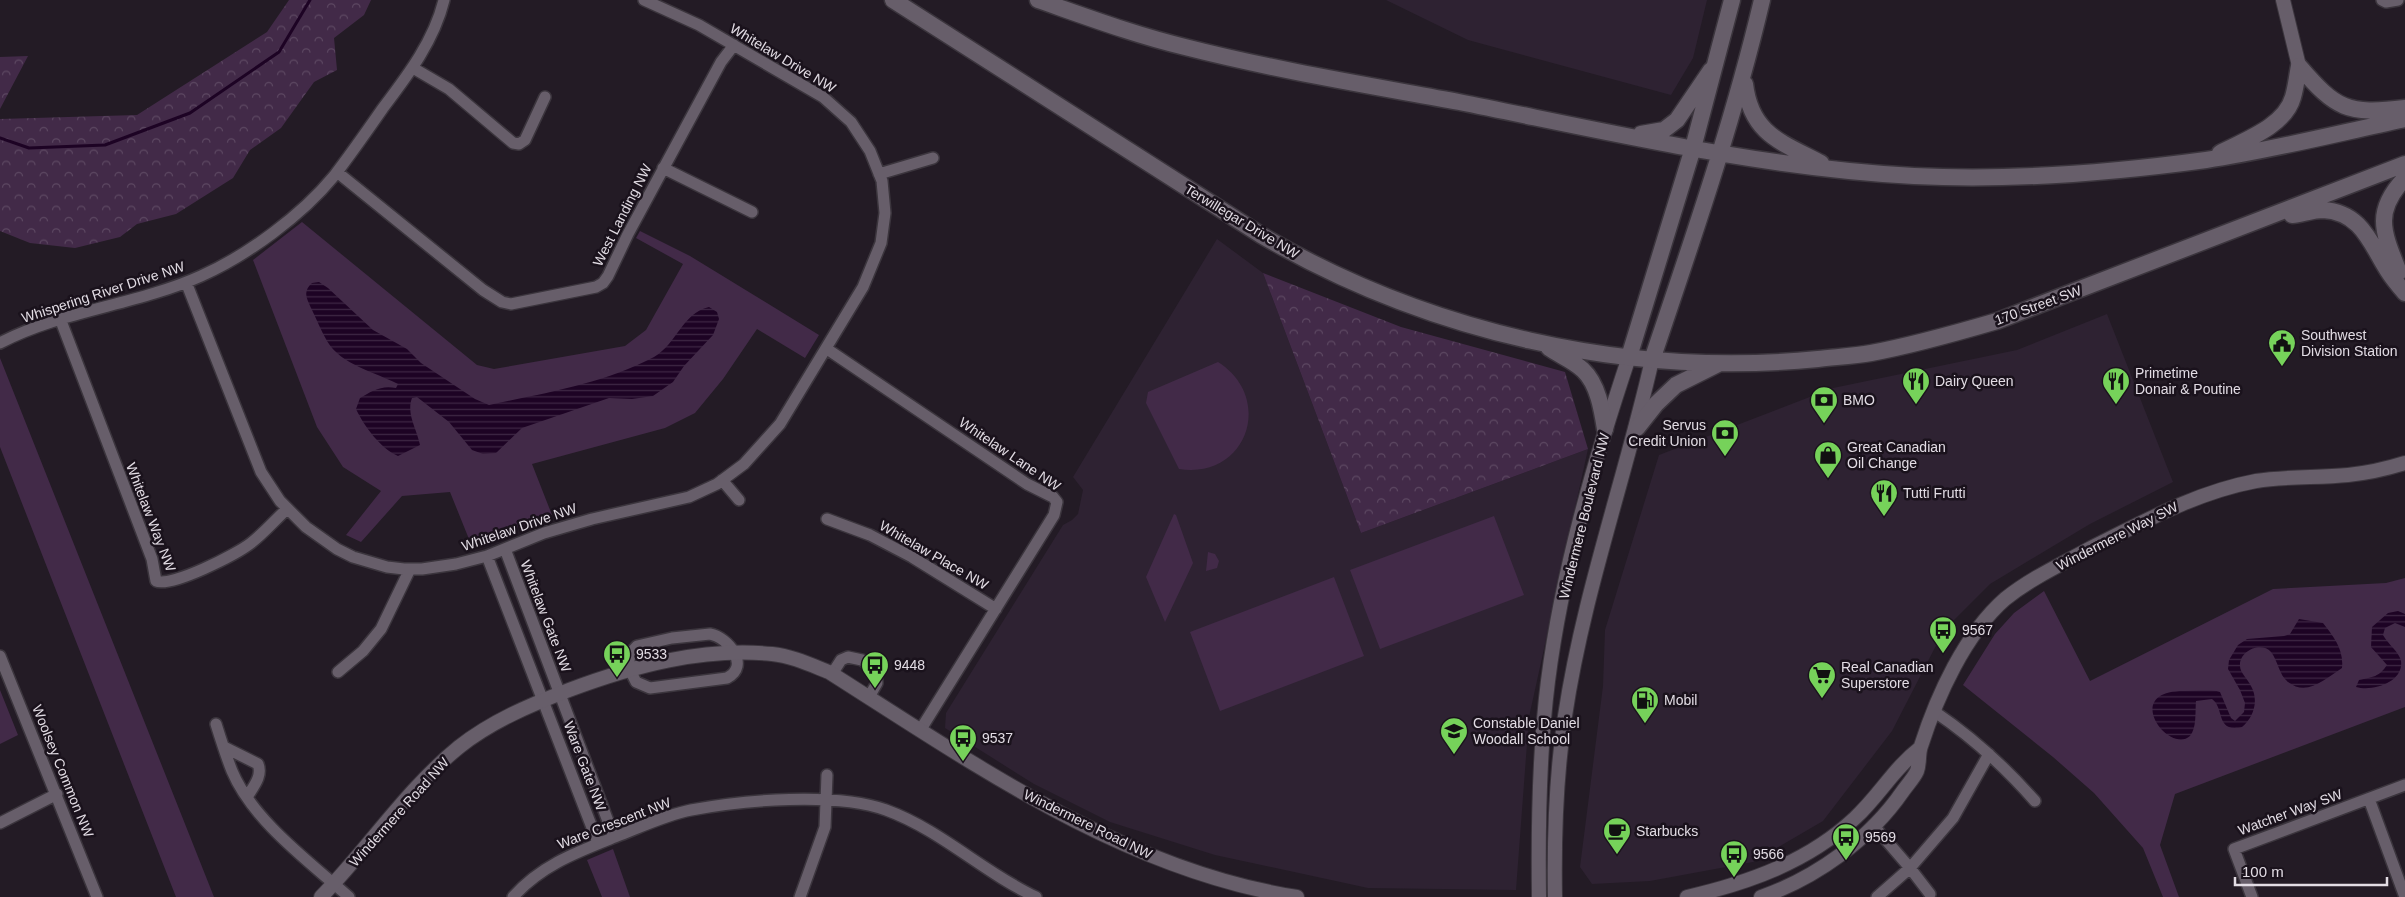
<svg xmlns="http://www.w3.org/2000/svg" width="2405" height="897" font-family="Helvetica,sans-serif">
<defs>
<pattern id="forest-crowns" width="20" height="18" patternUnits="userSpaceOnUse" patternTransform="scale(1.25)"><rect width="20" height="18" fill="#422a48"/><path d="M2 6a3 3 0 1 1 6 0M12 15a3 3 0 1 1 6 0" fill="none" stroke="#5d4862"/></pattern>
<pattern id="water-rules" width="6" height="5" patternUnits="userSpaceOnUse" patternTransform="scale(1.25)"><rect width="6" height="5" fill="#1d0324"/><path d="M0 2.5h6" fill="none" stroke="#3e2744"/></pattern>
</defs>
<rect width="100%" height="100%" fill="#231b25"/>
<path fill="#2e2232" d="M 1386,0 L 1707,0 L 1693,58 L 1671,95 L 1468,40 Z
M 1217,239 L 1263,273 L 1361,533 L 1588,449 L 1529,717 L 1516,890 L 1368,888 L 1215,855 L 1110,822 L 1034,784 L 945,728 L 946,713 L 1063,525 L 1072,520 L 1078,514 L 1083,490 L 1073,477 Z
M 2107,314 L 2173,482 L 2090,524 L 1990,584 L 1944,630 L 1892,731 L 1823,821 L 1753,862 L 1650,881 L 1592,884 L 1580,867 L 1603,686 L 1605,630 L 1659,455 L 1833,388 L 2017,350 Z"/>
<path fill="url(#forest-crowns)" d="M 289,0 L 371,0 L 364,15 L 334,38 L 337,70 L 314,82 L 281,128 L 250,150 L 233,178 L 176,214 L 137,224 L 120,237 L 75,248 L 30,243 L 0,231 L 0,119 L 137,115 L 267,32 Z
M 28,56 L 0,109 L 0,57 Z
M 1263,273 L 1401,327 L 1565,372 L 1588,449 L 1361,533 Z"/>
<path fill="#422a48" d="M 302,222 L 477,365 L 494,369 L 625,346 L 646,330 L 683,264 L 636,238 L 640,231 L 690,256 L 819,335 L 805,358 L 757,329 L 723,379 L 695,413 L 665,428 L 532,464 L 552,515 L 471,544 L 450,492 L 402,496 L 361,542 L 346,535 L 381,491 L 343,467 L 317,427 L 253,260 Z
M 0,358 L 214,897 L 176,897 L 0,447 Z
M 1218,362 C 1275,398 1247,480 1179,469 L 1146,403 L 1148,392 Z
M 1174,514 L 1176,515 L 1193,563 L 1165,622 L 1146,577 Z
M 1494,516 L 1524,595 L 1380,649 L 1350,570 Z
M 1208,552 L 1215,554 L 1219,561 L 1217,568 L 1206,571 Z
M 1334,577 L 1364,656 L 1220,711 L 1190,632 Z
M 2405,578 L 2405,707 L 2175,794 L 2160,845 L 2179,897 L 2163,897 L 2143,848 L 2094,793 L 2053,757 L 1963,685 L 1995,634 L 2014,613 L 2044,591 L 2090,681 L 2273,589 L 2386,583 Z
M 0,690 L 18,735 L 0,744 Z
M 613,849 L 630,897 L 602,897 L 587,860 Z"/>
<path fill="url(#water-rules)" d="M 319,282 L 328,288 L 373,330 L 407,349 L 421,363 L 475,399 L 489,405 C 544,393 603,384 654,357 C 678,343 681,314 709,307 L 717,312 L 719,319 L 713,335 L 684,366 L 673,382 L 653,396 L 632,399 L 609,398 L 522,428 L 496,453 L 483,454 L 472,450 L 449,422 L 417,397 L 412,398 C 406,414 417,429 420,445 L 398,456 C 380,448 364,426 356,409 L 360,398 C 372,391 381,385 396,388 L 398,384 C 375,372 341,365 327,341 C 321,331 317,320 312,310 C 307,299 302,292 312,283 Z
M 2398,611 L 2405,614 L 2405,627 L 2395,623 L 2385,628 L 2383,635 C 2387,643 2400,653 2401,661 C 2404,682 2373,692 2356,687 L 2359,680 C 2373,677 2379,677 2387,665 L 2371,647 L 2372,627 L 2388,613 Z
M 2299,619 L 2323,623 C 2334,637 2344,650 2342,668 C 2325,679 2307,697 2288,682 C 2279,675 2278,661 2271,652 C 2261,641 2239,651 2240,666 C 2240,673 2248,679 2251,686 C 2259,700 2254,717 2242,727 C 2215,733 2225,708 2212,699 L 2196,701 C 2195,711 2197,728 2190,736 C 2169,755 2120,690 2185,691 C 2196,691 2210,689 2220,692 L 2231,718 L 2235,721 L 2244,712 L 2245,703 L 2240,690 L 2228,669 L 2229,660 L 2238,645 L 2247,639 L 2284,636 L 2290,634 Z"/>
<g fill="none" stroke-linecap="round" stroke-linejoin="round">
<path stroke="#1d0324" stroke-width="3" d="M 0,138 L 29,148 L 105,145 L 190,113 L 279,52 L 310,0"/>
<g stroke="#3b353d" stroke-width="14">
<path id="minor" d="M 2382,0 L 2386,2 L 2398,0
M 413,68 L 449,89 L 513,143 L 519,144 L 525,140 L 545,97
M 663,168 L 752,212
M 337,172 L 483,290 L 502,302 L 511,304 L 596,287 L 603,283 L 608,276 L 628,234 L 721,62 L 734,45
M 879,174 L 933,158
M 186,282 L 261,472 L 280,501 L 306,527 L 337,549 L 353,557 L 387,567 L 404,569 L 422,569 L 456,564 L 487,556 L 544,533 L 592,519 L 689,497 L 717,484 L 744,464 L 780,424 L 863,287 L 881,243 L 885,213 L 882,181 L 870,151 L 851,122 L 823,97 L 699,25 L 644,0
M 61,321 L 152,559 L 156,581 C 171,588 237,554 251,543 C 264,533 275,520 287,509
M 0,343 C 60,311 137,305 201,276 C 248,255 302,215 334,176 C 351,154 367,131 383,108 C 408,75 434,41 444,0
M 827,349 L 1027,484 L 1053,497 L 1057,502 L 1054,515 L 921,729
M 722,480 L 739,500
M 827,519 L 870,535 L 912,557 L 996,609
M 505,549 L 614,837
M 487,556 L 598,843
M 710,634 C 728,637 751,666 727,678 L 650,688 L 636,682 C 629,669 624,658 637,646 L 672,638 Z
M 0,656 L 97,897
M 338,672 L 363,651 L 381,629 L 410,569
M 832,674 L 841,660 L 848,657 L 862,660 L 876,671 L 877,683 L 869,697
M 1935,712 C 1972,737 2005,767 2035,801
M 216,724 C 221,740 226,756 232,771 C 253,821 310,862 349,897
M 224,747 L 258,764 C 263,776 253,787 247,797
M 2369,799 L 2405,897
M 0,823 L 57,794
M 1873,825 L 1910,868 L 1930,894
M 513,897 C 542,864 580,851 620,835 C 643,826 666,815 691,810 C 744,800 835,792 886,810 C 941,830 984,873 1036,897
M 800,897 L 825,827 L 827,775
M 1877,897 L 1910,868 L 1953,818 L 1989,754
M 2252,897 L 2234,849 L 2405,785"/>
</g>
<g stroke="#3b353d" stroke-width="16">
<path id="tertiary" d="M 2283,0 L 2299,66
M 321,897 C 368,849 406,790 459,747 C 492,721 530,705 569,690 C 633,666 703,647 772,654 C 792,656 811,665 829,672 C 974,764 1124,870 1297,897
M 1539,897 C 1538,826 1539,752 1548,681 C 1562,571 1594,462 1629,357
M 1555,897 C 1554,837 1556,775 1565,716 C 1583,595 1625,479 1652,360
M 1687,897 C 1748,883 1808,862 1855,818 C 1879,796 1894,768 1920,748
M 1761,897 C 1816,878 1870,839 1903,791 C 1907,785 1914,778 1917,771 C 1920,763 1918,754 1921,746 C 1937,696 1965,634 2005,599 C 2031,578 2062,564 2091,548 C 2145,521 2197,492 2256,481 C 2287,476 2318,478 2348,475 C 2368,473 2386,469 2405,463"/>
</g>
<g stroke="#3b353d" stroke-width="19">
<path id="secondary" d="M 893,0 L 1261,235 C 1427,332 1626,378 1818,359 C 1835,357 1854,356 1871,353 C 1914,345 1956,333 1997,321 L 2405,164
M 1038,0 C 1087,17 1135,35 1185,47 C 1275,70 1367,85 1459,102 C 1609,132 1760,168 1914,176 C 2011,181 2110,173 2206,160 C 2273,150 2339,133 2405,119
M 2299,66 C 2336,109 2347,115 2405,108
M 1745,84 C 1751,134 1781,142 1821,163
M 1641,134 L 1664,130 L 1677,120 L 1711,70
M 2220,153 C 2245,140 2285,126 2293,97 C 2296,87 2297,76 2299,66
M 2292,215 C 2302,214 2313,210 2323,210 C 2362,212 2371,245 2388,271 C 2393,279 2399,286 2405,293
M 2399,272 C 2383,232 2373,212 2405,178
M 1549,348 C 1559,355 1574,361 1583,370 C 1598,384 1602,410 1605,429
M 1629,357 L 1693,148 L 1732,0
M 1652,360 C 1692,241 1733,123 1762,0
M 1637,428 L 1656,404 L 1676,385 L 1718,364"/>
</g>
<use href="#minor" stroke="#675e6a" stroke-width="11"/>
<use href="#tertiary" stroke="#675e6a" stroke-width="14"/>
<use href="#secondary" stroke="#675e6a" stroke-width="16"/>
</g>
<defs>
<g id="civic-pin" transform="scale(1.4375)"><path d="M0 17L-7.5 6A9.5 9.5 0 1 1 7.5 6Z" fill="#76d25a" stroke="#1a121c"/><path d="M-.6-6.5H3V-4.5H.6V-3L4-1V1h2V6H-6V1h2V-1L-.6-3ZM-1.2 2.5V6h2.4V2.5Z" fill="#111"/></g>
<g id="restaurant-pin" transform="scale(1.4375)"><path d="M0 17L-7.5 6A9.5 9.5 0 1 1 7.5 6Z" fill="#76d25a" stroke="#1a121c"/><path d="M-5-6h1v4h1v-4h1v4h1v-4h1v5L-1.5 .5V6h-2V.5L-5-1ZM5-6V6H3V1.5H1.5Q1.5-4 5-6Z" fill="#111"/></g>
<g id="bank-pin" transform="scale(1.4375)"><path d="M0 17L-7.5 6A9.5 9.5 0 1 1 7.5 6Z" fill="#76d25a" stroke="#1a121c"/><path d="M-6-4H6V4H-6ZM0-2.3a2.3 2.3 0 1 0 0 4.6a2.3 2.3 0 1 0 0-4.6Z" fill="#111"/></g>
<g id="shop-pin" transform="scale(1.4375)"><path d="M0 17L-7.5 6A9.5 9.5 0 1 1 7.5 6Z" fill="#76d25a" stroke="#1a121c"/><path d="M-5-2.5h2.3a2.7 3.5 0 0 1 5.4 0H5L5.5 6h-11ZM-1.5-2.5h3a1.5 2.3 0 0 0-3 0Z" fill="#111"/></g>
<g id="bus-pin" transform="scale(1.4375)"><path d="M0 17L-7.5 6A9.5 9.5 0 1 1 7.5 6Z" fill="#76d25a" stroke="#1a121c"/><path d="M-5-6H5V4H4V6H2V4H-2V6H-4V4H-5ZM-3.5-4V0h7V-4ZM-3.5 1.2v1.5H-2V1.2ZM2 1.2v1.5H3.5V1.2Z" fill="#111"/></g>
<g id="supermarket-pin" transform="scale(1.4375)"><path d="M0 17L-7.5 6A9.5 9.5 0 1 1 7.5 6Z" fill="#76d25a" stroke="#1a121c"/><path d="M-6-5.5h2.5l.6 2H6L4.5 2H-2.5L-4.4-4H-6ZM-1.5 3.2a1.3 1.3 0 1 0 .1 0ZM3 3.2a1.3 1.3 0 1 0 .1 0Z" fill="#111"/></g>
<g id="fuel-pin" transform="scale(1.4375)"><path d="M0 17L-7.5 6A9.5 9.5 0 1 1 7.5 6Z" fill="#76d25a" stroke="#1a121c"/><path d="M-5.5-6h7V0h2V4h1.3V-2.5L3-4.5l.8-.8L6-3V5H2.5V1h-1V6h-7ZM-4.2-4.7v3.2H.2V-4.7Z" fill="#111"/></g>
<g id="school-pin" transform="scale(1.4375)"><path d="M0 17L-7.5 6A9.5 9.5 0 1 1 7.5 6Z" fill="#76d25a" stroke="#1a121c"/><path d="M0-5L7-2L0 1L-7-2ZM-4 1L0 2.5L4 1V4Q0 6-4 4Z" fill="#111"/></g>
<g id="cafe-pin" transform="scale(1.4375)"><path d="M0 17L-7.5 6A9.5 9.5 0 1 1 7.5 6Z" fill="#76d25a" stroke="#1a121c"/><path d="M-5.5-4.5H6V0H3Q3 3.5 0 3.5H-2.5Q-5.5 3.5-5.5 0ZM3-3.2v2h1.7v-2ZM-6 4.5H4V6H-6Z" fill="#111"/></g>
</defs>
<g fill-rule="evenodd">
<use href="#civic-pin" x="2282" y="343"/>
<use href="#restaurant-pin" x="1916" y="381"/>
<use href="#restaurant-pin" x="2116" y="381"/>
<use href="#bank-pin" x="1824" y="400"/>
<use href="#bank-pin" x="1725" y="433"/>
<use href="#shop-pin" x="1828" y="455"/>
<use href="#restaurant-pin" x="1884" y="493"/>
<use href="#bus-pin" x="1943" y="630"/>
<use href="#bus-pin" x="617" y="654"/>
<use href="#bus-pin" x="875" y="665"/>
<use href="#supermarket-pin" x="1822" y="675"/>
<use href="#fuel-pin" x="1645" y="700"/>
<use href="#school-pin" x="1454" y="731"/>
<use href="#bus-pin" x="963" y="738"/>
<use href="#cafe-pin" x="1617" y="831"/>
<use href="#bus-pin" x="1846" y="837"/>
<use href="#bus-pin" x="1734" y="854"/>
</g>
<g text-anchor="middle" stroke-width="5" stroke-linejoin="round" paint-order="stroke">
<g font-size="14" fill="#e2dce4" stroke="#1a121c">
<text transform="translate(783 58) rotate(31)" y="5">Whitelaw Drive NW</text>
<text transform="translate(622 215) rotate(-63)" y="5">West Landing NW</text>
<text transform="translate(1242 221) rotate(31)" y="5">Terwillegar Drive NW</text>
<text transform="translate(103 292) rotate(-18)" y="5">Whispering River Drive NW</text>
<text transform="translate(2038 305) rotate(-20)" y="5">170 Street SW</text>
<text transform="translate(1010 454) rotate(34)" y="5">Whitelaw Lane NW</text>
<text transform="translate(1584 516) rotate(-76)" y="5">Windermere Boulevard NW</text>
<text transform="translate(151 517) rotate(69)" y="5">Whitelaw Way NW</text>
<text transform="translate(519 527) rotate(-19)" y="5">Whitelaw Drive NW</text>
<text transform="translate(2117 536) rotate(-27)" y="5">Windermere Way SW</text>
<text transform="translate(934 555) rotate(30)" y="5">Whitelaw Place NW</text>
<text transform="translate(546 616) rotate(69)" y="5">Whitelaw Gate NW</text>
<text transform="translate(585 766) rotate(69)" y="5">Ware Gate NW</text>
<text transform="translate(63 771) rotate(68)" y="5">Woolsey Common NW</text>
<text transform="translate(399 812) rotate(-48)" y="5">Windermere Road NW</text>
<text transform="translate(2290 812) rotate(-20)" y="5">Watcher Way SW</text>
<text transform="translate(614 823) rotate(-21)" y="5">Ware Crescent NW</text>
<text transform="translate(1088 824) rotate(26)" y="5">Windermere Road NW</text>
</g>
<g font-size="14" fill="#e2dce4" stroke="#1a121c" text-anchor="start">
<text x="2301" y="340">Southwest<tspan x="2301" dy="16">Division Station</tspan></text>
<text x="2135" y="378">Primetime<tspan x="2135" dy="16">Donair &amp; Poutine</tspan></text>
<text x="1935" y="386">Dairy Queen</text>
<text x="1843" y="405">BMO</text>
<text x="1706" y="430" text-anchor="end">Servus<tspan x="1706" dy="16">Credit Union</tspan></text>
<text x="1847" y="452">Great Canadian<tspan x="1847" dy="16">Oil Change</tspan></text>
<text x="1903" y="498">Tutti Frutti</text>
<text x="1962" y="635">9567</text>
<text x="636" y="659">9533</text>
<text x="894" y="670">9448</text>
<text x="1841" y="672">Real Canadian<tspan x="1841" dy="16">Superstore</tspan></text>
<text x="1664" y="705">Mobil</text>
<text x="1473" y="728">Constable Daniel<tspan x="1473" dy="16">Woodall School</tspan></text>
<text x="982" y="743">9537</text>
<text x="1636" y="836">Starbucks</text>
<text x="1865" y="842">9569</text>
<text x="1753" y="859">9566</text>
</g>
</g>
<path d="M2235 877v8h152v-8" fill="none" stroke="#e2dce4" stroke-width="2.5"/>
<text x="2242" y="877" font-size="15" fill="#e2dce4" stroke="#1a121c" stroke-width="4" paint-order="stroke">100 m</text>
</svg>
